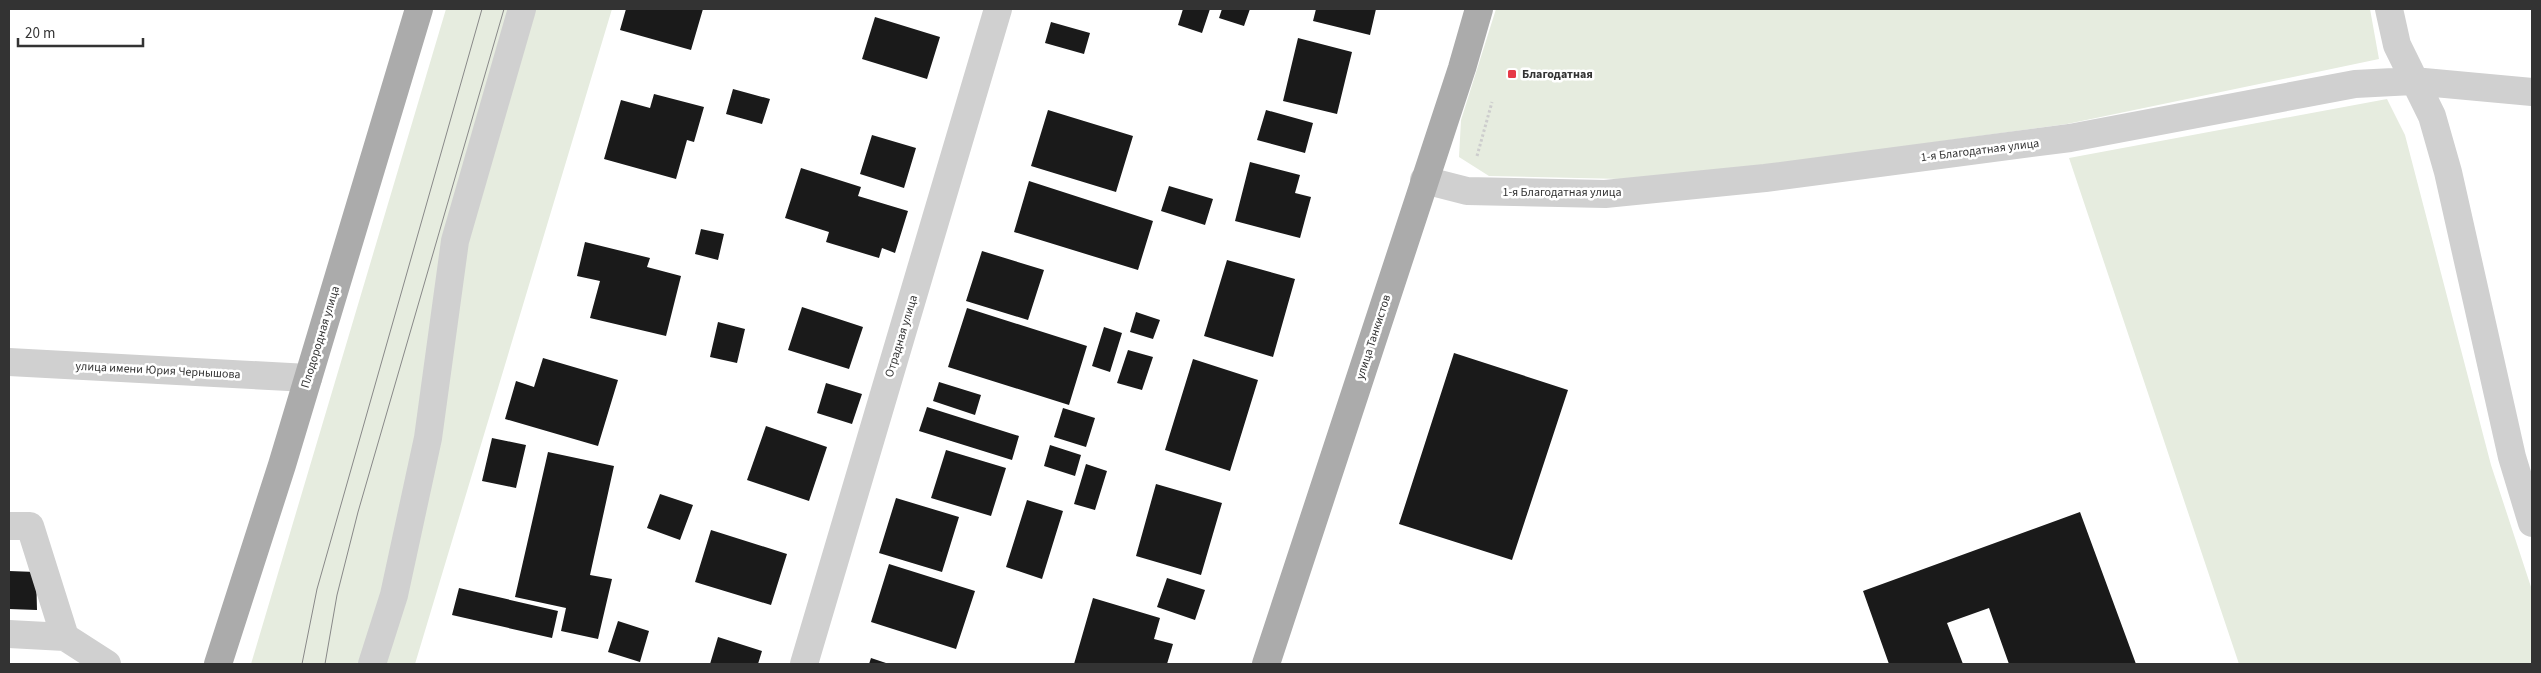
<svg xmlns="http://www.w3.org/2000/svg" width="2541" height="673" font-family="'Source Sans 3',sans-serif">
<rect width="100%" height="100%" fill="#fff"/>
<path fill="#e6ecdf" d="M 446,9 L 612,9 L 415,664 L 251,664 Z
M 1496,9 L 2370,9 L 2379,59 L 2067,124 L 1769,165 L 1622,179 L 1489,176 L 1459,157 L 1461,120 Z
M 2387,99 L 2405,135 L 2491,465 L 2532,590 L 2532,664 L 2239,664 L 2069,158 Z"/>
<path fill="#1a1a1a" d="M 626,9 L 703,9 L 691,50 L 620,30 Z
M 1183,9 L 1210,9 L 1202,33 L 1178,25 Z
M 1222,9 L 1250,9 L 1244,26 L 1219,18 Z
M 1316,9 L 1376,9 L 1370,35 L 1313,21 Z
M 875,17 L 940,37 L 927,79 L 862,59 Z
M 1051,22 L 1090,33 L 1084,54 L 1045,43 Z
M 1298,38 L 1352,52 L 1337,114 L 1283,101 Z
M 733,89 L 770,99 L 762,124 L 726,114 Z
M 654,94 L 704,107 L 694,142 L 687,140 L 676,179 L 604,159 L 621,100 L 650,108 Z
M 1048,110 L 1133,136 L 1116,192 L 1031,166 Z
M 1266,110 L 1313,123 L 1305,153 L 1257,140 Z
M 872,135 L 916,148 L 904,188 L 860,174 Z
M 1250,162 L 1300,175 L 1295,193 L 1311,197 L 1300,238 L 1235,221 Z
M 801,168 L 861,187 L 858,196 L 908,211 L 895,253 L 882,248 L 879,258 L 826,242 L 829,232 L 785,218 Z
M 1029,181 L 1153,221 L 1138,270 L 1014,232 Z
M 1169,186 L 1213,199 L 1205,225 L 1161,211 Z
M 701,229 L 724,234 L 718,260 L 695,254 Z
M 585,242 L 650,258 L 647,267 L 681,276 L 666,336 L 590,318 L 600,281 L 577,276 Z
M 982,251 L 1044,270 L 1028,320 L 966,301 Z
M 1227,260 L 1295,279 L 1273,357 L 1204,336 Z
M 802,307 L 863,327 L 849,369 L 788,350 Z
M 967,308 L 1087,346 L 1069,405 L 948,367 Z
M 1136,312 L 1160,320 L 1153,339 L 1130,332 Z
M 718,322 L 745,329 L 737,363 L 710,357 Z
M 1104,327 L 1122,333 L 1110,372 L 1092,366 Z
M 1128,350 L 1153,357 L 1142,390 L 1117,383 Z
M 1454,353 L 1568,390 L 1512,560 L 1399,524 Z
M 543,358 L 618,380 L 598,446 L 505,419 L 516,381 L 534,387 Z
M 1193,359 L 1258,380 L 1230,471 L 1165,450 Z
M 939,382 L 981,395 L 975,415 L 933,401 Z
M 826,383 L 862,394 L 852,424 L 817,413 Z
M 927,407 L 1019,436 L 1012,460 L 919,431 Z
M 1063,408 L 1095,418 L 1086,447 L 1054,437 Z
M 766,426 L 827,447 L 809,501 L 747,480 Z
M 492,438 L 526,445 L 516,488 L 482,481 Z
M 1050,445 L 1081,455 L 1075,476 L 1044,466 Z
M 946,450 L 1006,468 L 991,516 L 931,498 Z
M 548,452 L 614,466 L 590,575 L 612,579 L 598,639 L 561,631 L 566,608 L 515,597 Z
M 1086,464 L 1107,471 L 1095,510 L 1074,504 Z
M 1156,484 L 1222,503 L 1201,575 L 1136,556 Z
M 660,494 L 693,505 L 680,540 L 647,528 Z
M 896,498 L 959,517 L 942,572 L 879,553 Z
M 1027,500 L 1063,511 L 1042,579 L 1006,567 Z
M 2080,512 L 2136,664 L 2009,664 L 1989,608 L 1947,623 L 1963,664 L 1889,664 L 1863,591 Z
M 711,530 L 787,554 L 771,605 L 695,582 Z
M 889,564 L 975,591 L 956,649 L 871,622 Z
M 9,571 L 36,572 L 37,610 L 9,609 Z
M 1167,578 L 1205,590 L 1195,620 L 1157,607 Z
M 459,588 L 558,611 L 552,638 L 452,615 Z
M 1093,598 L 1160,618 L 1154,639 L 1173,644 L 1167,664 L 1074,664 Z
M 618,621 L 649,631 L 640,662 L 608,652 Z
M 718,637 L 762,651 L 758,664 L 710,664 Z
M 871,658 L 889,664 L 869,664 Z"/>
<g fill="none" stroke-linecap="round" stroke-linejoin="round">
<path stroke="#cdcdcd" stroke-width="3" stroke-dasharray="2.5 2.5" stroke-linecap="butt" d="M 1477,156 L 1492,102"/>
<path stroke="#d0d0d0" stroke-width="28" d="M 2389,9 L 2397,45 L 2432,116 L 2448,172 L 2512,457 L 2532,523
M 1424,180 L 1467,191 L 1605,194 L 1765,178 L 2070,138 L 2355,84 L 2413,81 L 2532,92
M 9,362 L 308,378
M 9,526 L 30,526 L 65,637
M 9,634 L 65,637 L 107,664
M 372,664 L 394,595 L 428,438 L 455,241 L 522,9
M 804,664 L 998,9"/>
<path stroke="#ababab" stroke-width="28" d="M 218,664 L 282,465 L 419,9
M 1266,664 L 1462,68 L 1479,9"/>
<path stroke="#888" stroke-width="1" d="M 302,664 L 317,589 L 482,9
M 325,664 L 337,595 L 358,512 L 504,9"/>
</g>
<rect fill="#e63946" stroke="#fff" stroke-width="2" x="1507" y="69" width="10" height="10" rx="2.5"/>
<g text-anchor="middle" stroke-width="5" stroke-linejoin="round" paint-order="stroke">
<g font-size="12" font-weight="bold" fill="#333" stroke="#fff" text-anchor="start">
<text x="1522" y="78">Благодатная</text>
</g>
<g font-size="12" fill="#333" stroke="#fff">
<text transform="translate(1980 150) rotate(-7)" y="4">1-я Благодатная улица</text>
<text x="1562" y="196">1-я Благодатная улица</text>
<text transform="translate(901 336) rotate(-73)" y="4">Отрадная улица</text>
<text transform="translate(320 337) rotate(-73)" y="4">Плодородная улица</text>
<text transform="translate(1373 337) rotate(-72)" y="4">улица Танкистов</text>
<text transform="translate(158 370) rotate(3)" y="4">улица имени Юрия Чернышова</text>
</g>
</g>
<rect width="2541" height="673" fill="none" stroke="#333333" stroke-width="20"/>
<path d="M18 38v8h125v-8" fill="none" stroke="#333333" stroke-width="2.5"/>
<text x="25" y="38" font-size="15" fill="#333333" stroke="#ffffff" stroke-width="4" paint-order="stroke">20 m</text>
</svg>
